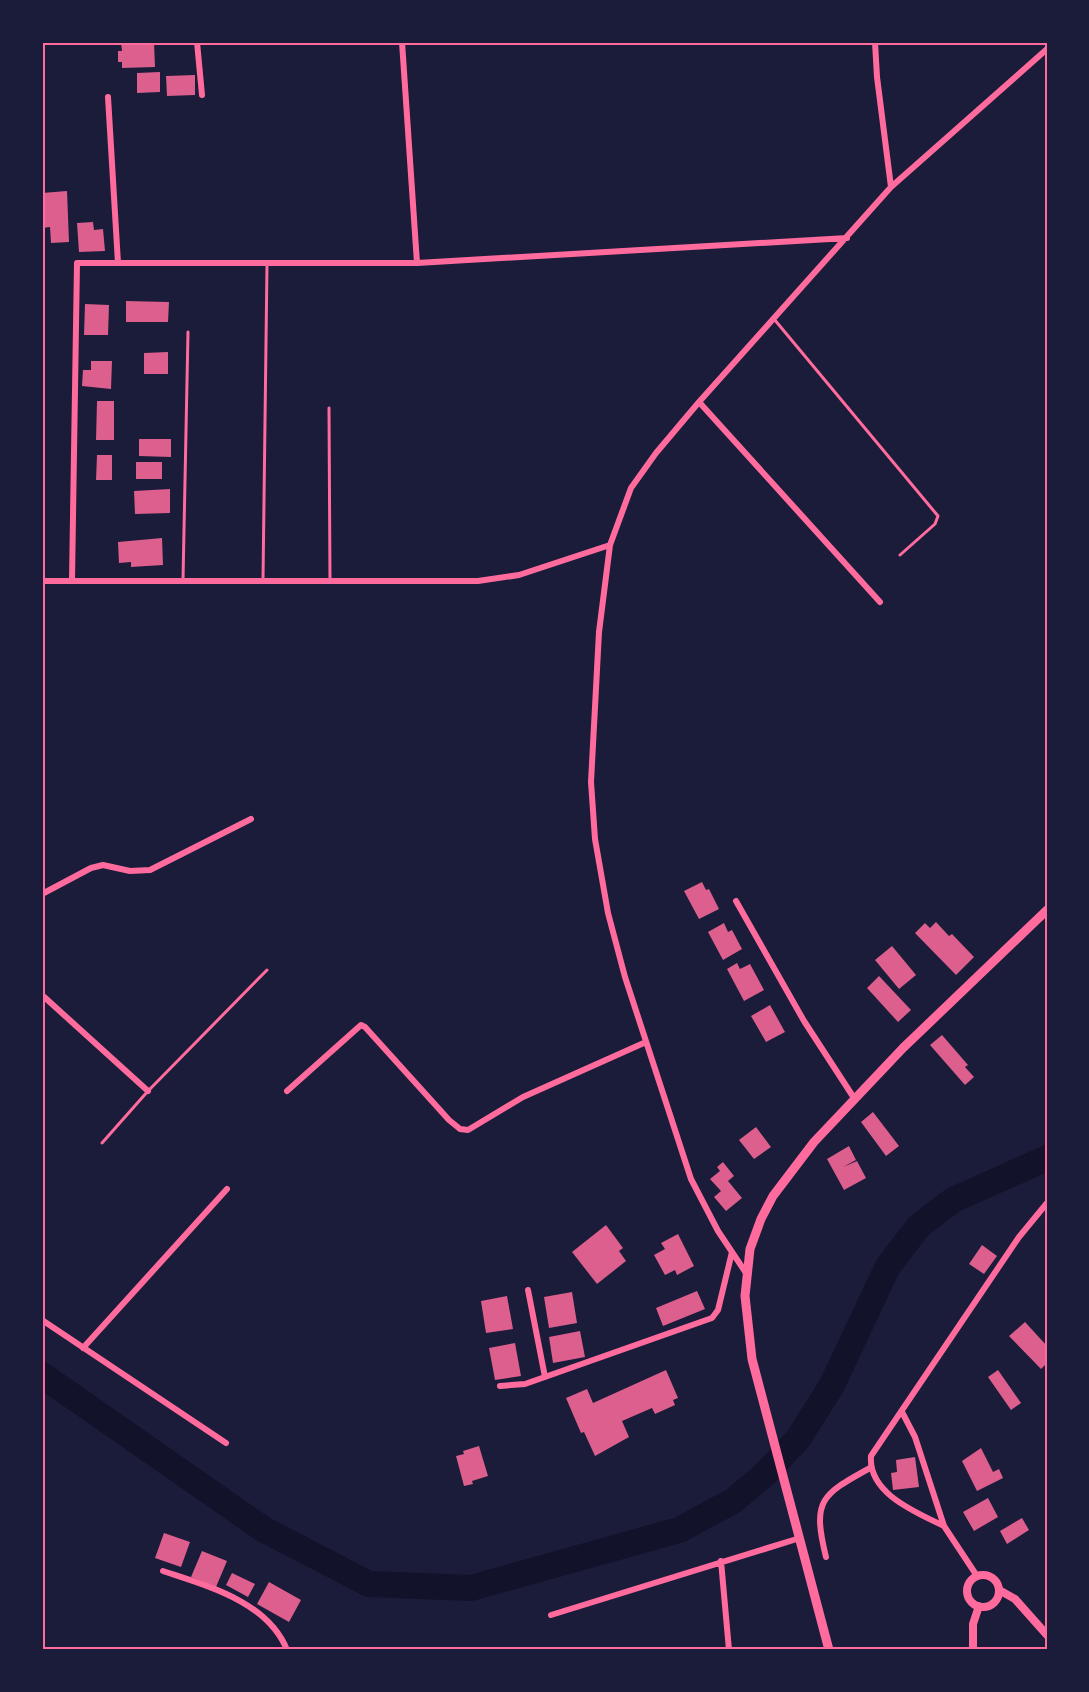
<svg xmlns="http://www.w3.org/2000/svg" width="1089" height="1692" font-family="Lora,serif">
<rect width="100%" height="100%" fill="#1b1b3a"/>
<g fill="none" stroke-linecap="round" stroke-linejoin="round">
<path stroke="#12122b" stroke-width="26" d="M 42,1375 L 263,1529 L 369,1584 L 471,1588 L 679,1530 L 733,1501 L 763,1476 L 798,1439 L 832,1385 L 888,1266 L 919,1226 L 953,1200 L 1047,1158"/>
</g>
<path fill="#dd5f8e" d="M 121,42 L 154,42 L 155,67 L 122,68 L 122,62 L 118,62 L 118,51 L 122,51 Z
M 160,72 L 160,92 L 137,93 L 137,73 Z
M 195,75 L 195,95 L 167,96 L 166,76 Z
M 67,191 L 69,242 L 51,243 L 50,227 L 42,228 L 42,193 Z
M 93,222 L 94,230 L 103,229 L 105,251 L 79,252 L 77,223 Z
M 126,301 L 169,302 L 168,322 L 126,322 Z
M 85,304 L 109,305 L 108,335 L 84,335 Z
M 168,352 L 168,374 L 144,374 L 144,353 Z
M 91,361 L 112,361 L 111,389 L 82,386 L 83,370 L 91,370 Z
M 97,401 L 114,401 L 114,440 L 96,440 Z
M 139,439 L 171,439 L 171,457 L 139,456 Z
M 97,455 L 112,455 L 112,480 L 96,480 Z
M 136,462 L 162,462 L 162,479 L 136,479 Z
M 170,489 L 170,513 L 135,514 L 134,491 Z
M 162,538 L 163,565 L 131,567 L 131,562 L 119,563 L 118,542 Z
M 702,882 L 706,890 L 709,889 L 719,909 L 699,919 L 684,891 Z
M 936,922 L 949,936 L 952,934 L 974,957 L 956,975 L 915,933 L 925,923 L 930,928 Z
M 724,923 L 728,932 L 732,930 L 742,949 L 723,960 L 708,932 Z
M 892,946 L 916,975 L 899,989 L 875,960 Z
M 737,963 L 740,969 L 750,964 L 764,990 L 744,1001 L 727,969 Z
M 879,976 L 911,1010 L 898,1022 L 867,988 Z
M 770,1005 L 785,1032 L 766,1042 L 751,1016 Z
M 942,1035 L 968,1065 L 965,1067 L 974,1077 L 965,1085 L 930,1045 Z
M 873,1112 L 899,1146 L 886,1156 L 861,1122 Z
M 756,1127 L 771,1147 L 754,1159 L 739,1140 Z
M 849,1146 L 856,1160 L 843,1167 L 857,1161 L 866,1178 L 844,1190 L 827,1159 Z
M 723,1162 L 734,1176 L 728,1181 L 742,1198 L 726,1211 L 714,1197 L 721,1191 L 710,1179 L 720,1171 L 717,1167 Z
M 606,1225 L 623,1248 L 619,1251 L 626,1261 L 597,1284 L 572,1252 Z
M 678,1234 L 694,1266 L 677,1275 L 675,1270 L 665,1275 L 654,1255 L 665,1249 L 661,1243 Z
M 982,1245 L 997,1256 L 984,1274 L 969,1264 Z
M 697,1291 L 705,1309 L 663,1326 L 656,1308 Z
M 572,1292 L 577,1323 L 549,1328 L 544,1297 Z
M 507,1296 L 513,1329 L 486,1333 L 481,1301 Z
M 1025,1322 L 1047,1346 L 1047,1363 L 1041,1369 L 1009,1336 Z
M 580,1331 L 585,1357 L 553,1363 L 549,1337 Z
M 515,1343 L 521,1376 L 495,1380 L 489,1348 Z
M 666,1370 L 678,1398 L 673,1400 L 675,1405 L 655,1414 L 652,1408 L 622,1421 L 629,1437 L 595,1456 L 584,1432 L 581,1433 L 566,1398 L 587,1389 L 593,1403 Z
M 998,1370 L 1021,1403 L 1011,1410 L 988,1377 Z
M 479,1446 L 488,1476 L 472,1481 L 473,1484 L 464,1486 L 456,1456 L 464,1454 L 463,1451 Z
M 981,1448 L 993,1472 L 999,1469 L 1003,1478 L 977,1491 L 962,1461 Z
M 915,1457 L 919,1487 L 893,1490 L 891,1473 L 897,1472 L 896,1460 Z
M 988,1498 L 998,1517 L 974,1531 L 963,1512 Z
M 1022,1518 L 1029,1530 L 1007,1544 L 1000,1531 Z
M 164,1533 L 190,1542 L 181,1567 L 155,1558 Z
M 202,1551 L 227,1561 L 216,1587 L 191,1577 Z
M 232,1573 L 255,1584 L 248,1597 L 226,1585 Z
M 269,1582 L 301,1600 L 289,1622 L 257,1604 Z"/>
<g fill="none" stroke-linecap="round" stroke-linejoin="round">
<path stroke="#ff6b9d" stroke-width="3" d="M 774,319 L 938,516 L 935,524 L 900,555
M 329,408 L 330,581
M 183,580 L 188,332
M 263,580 L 267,264
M 102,1143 L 148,1091 L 267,970"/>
<path stroke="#ff6b9d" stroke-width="6" d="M 197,42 L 202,95
M 402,42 L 417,263
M 875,42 L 877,77 L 891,187
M 108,97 L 118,263
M 699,402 L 880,602
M 72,580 L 77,263 L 417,263 L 847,238
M 42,581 L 478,581 L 519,575 L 610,545
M 42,894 L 91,868 L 103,865 L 130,871 L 150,870 L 251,819
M 736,901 L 804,1021 L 854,1098
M 42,995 L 148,1091
M 287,1091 L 361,1025 L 365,1027 L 449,1120 L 460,1129 L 468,1130 L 523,1097 L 646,1042
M 746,1273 L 718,1231 L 691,1179 L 625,977 L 608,913 L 595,839 L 591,782 L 599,632 L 610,545 L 631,488 L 656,453 L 699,402 L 891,187 L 1047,49
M 528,1290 L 545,1377
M 42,1320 L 226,1443
M 83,1348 L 227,1189
M 500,1386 L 525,1384 L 712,1318 L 718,1310 L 732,1252
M 902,1412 L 915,1437 L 944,1526 L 977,1576
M 944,1526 C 915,1512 868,1493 871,1456 L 1019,1237 L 1047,1203
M 826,1557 C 812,1500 821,1495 870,1468
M 721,1561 L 729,1650
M 163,1571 C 208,1586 268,1602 287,1650
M 551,1615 L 800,1538"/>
<path stroke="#ff6b9d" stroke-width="8" d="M967 1591a16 16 0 1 1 32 0a16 16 0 1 1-32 0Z
M 999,1590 L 1015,1599 L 1047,1635
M 973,1650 L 973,1624 L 979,1606"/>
<path stroke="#ff6b9d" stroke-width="9" d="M 829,1650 L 752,1359 L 745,1296 L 750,1249 L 761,1219 L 773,1196 L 814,1142 L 903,1048 L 1047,910"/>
</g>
<rect width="1089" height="1692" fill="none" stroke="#1b1b3a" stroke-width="87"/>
<rect x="44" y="44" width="1002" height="1604" fill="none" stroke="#ff6b9d" stroke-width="2"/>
</svg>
